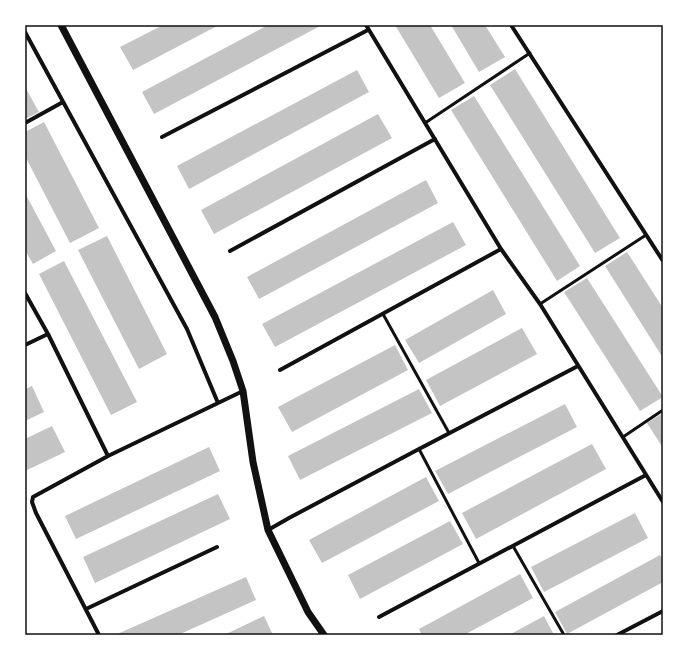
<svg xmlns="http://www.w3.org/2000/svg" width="688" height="660" font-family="'IBM Plex Sans',sans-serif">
<rect width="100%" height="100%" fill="#fff"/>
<path fill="#c4c4c4" d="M 163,25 L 219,25 L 133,70 L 120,47 Z
M 268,25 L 322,25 L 154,114 L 142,92 Z
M 395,25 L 430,25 L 465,83 L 439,98 Z
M 451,25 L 485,25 L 505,57 L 479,72 Z
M 515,69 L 620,238 L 595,253 L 490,85 Z
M 357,70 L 369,92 L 189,189 L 177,166 Z
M 25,87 L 39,112 L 25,119 Z
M 474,96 L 580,266 L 557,281 L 451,110 Z
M 378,114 L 392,138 L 214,234 L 201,210 Z
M 44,122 L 99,228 L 70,243 L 25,156 L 25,132 Z
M 426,180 L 438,203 L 259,299 L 247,277 Z
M 25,193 L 56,251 L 33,264 L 25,250 Z
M 453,222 L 466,245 L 275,347 L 262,324 Z
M 107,236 L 167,354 L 139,369 L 78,250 Z
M 627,252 L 663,308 L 663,358 L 605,266 Z
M 64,261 L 137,402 L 111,415 L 39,274 Z
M 587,278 L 663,397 L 640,411 L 564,292 Z
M 493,290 L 506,314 L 419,363 L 405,340 Z
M 522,328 L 537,354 L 440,406 L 426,380 Z
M 395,345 L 408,370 L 292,432 L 278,407 Z
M 32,386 L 44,412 L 25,421 L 25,389 Z
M 419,389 L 432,413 L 300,480 L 288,456 Z
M 565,404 L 577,427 L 448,494 L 435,471 Z
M 663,413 L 663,448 L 647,423 Z
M 52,426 L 65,452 L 25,471 L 25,439 Z
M 592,444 L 606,469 L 476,539 L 462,513 Z
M 209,447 L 220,471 L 76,539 L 65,516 Z
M 426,477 L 439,501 L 322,563 L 309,540 Z
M 218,494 L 230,519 L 95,583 L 83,557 Z
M 635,513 L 648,538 L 544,592 L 531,567 Z
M 450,521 L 463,544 L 360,599 L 348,575 Z
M 660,555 L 663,560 L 663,582 L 567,634 L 555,612 Z
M 520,574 L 533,598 L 464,635 L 422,635 L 419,629 Z
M 246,577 L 256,600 L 178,635 L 115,635 Z
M 264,616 L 273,635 L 224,635 Z
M 544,616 L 554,635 L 509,635 Z"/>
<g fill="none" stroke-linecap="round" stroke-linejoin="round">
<path stroke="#111" stroke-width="3" d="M 425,123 L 530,53
M 540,304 L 646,235
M 383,314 L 449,433
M 623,437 L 663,410
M 419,449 L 479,563
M 513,546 L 564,635"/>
<path stroke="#111" stroke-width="4" d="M 366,25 L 501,249 L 540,304 L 663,502
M 511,25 L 663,261
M 25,32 L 187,329 L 218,403
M 25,123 L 63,102
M 162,137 L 368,30
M 230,251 L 435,139
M 25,293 L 48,334 L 108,456
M 25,345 L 48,334
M 280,370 L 501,249
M 268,530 L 289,518 L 419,449 L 578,366
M 86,609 L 217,547
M 379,617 L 646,475
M 99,635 L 36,513 L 32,502 L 33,497 L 108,456 L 243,391
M 617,635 L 663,611"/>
<path stroke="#111" stroke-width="7" d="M 61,25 L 215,317 L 233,361 L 243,391 L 253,462 L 268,530 L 308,612 L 324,635"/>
</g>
<rect width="688" height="660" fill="none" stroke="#ffffff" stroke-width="52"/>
<rect x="26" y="26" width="636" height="608" fill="none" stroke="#111" stroke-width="1.5"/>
</svg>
